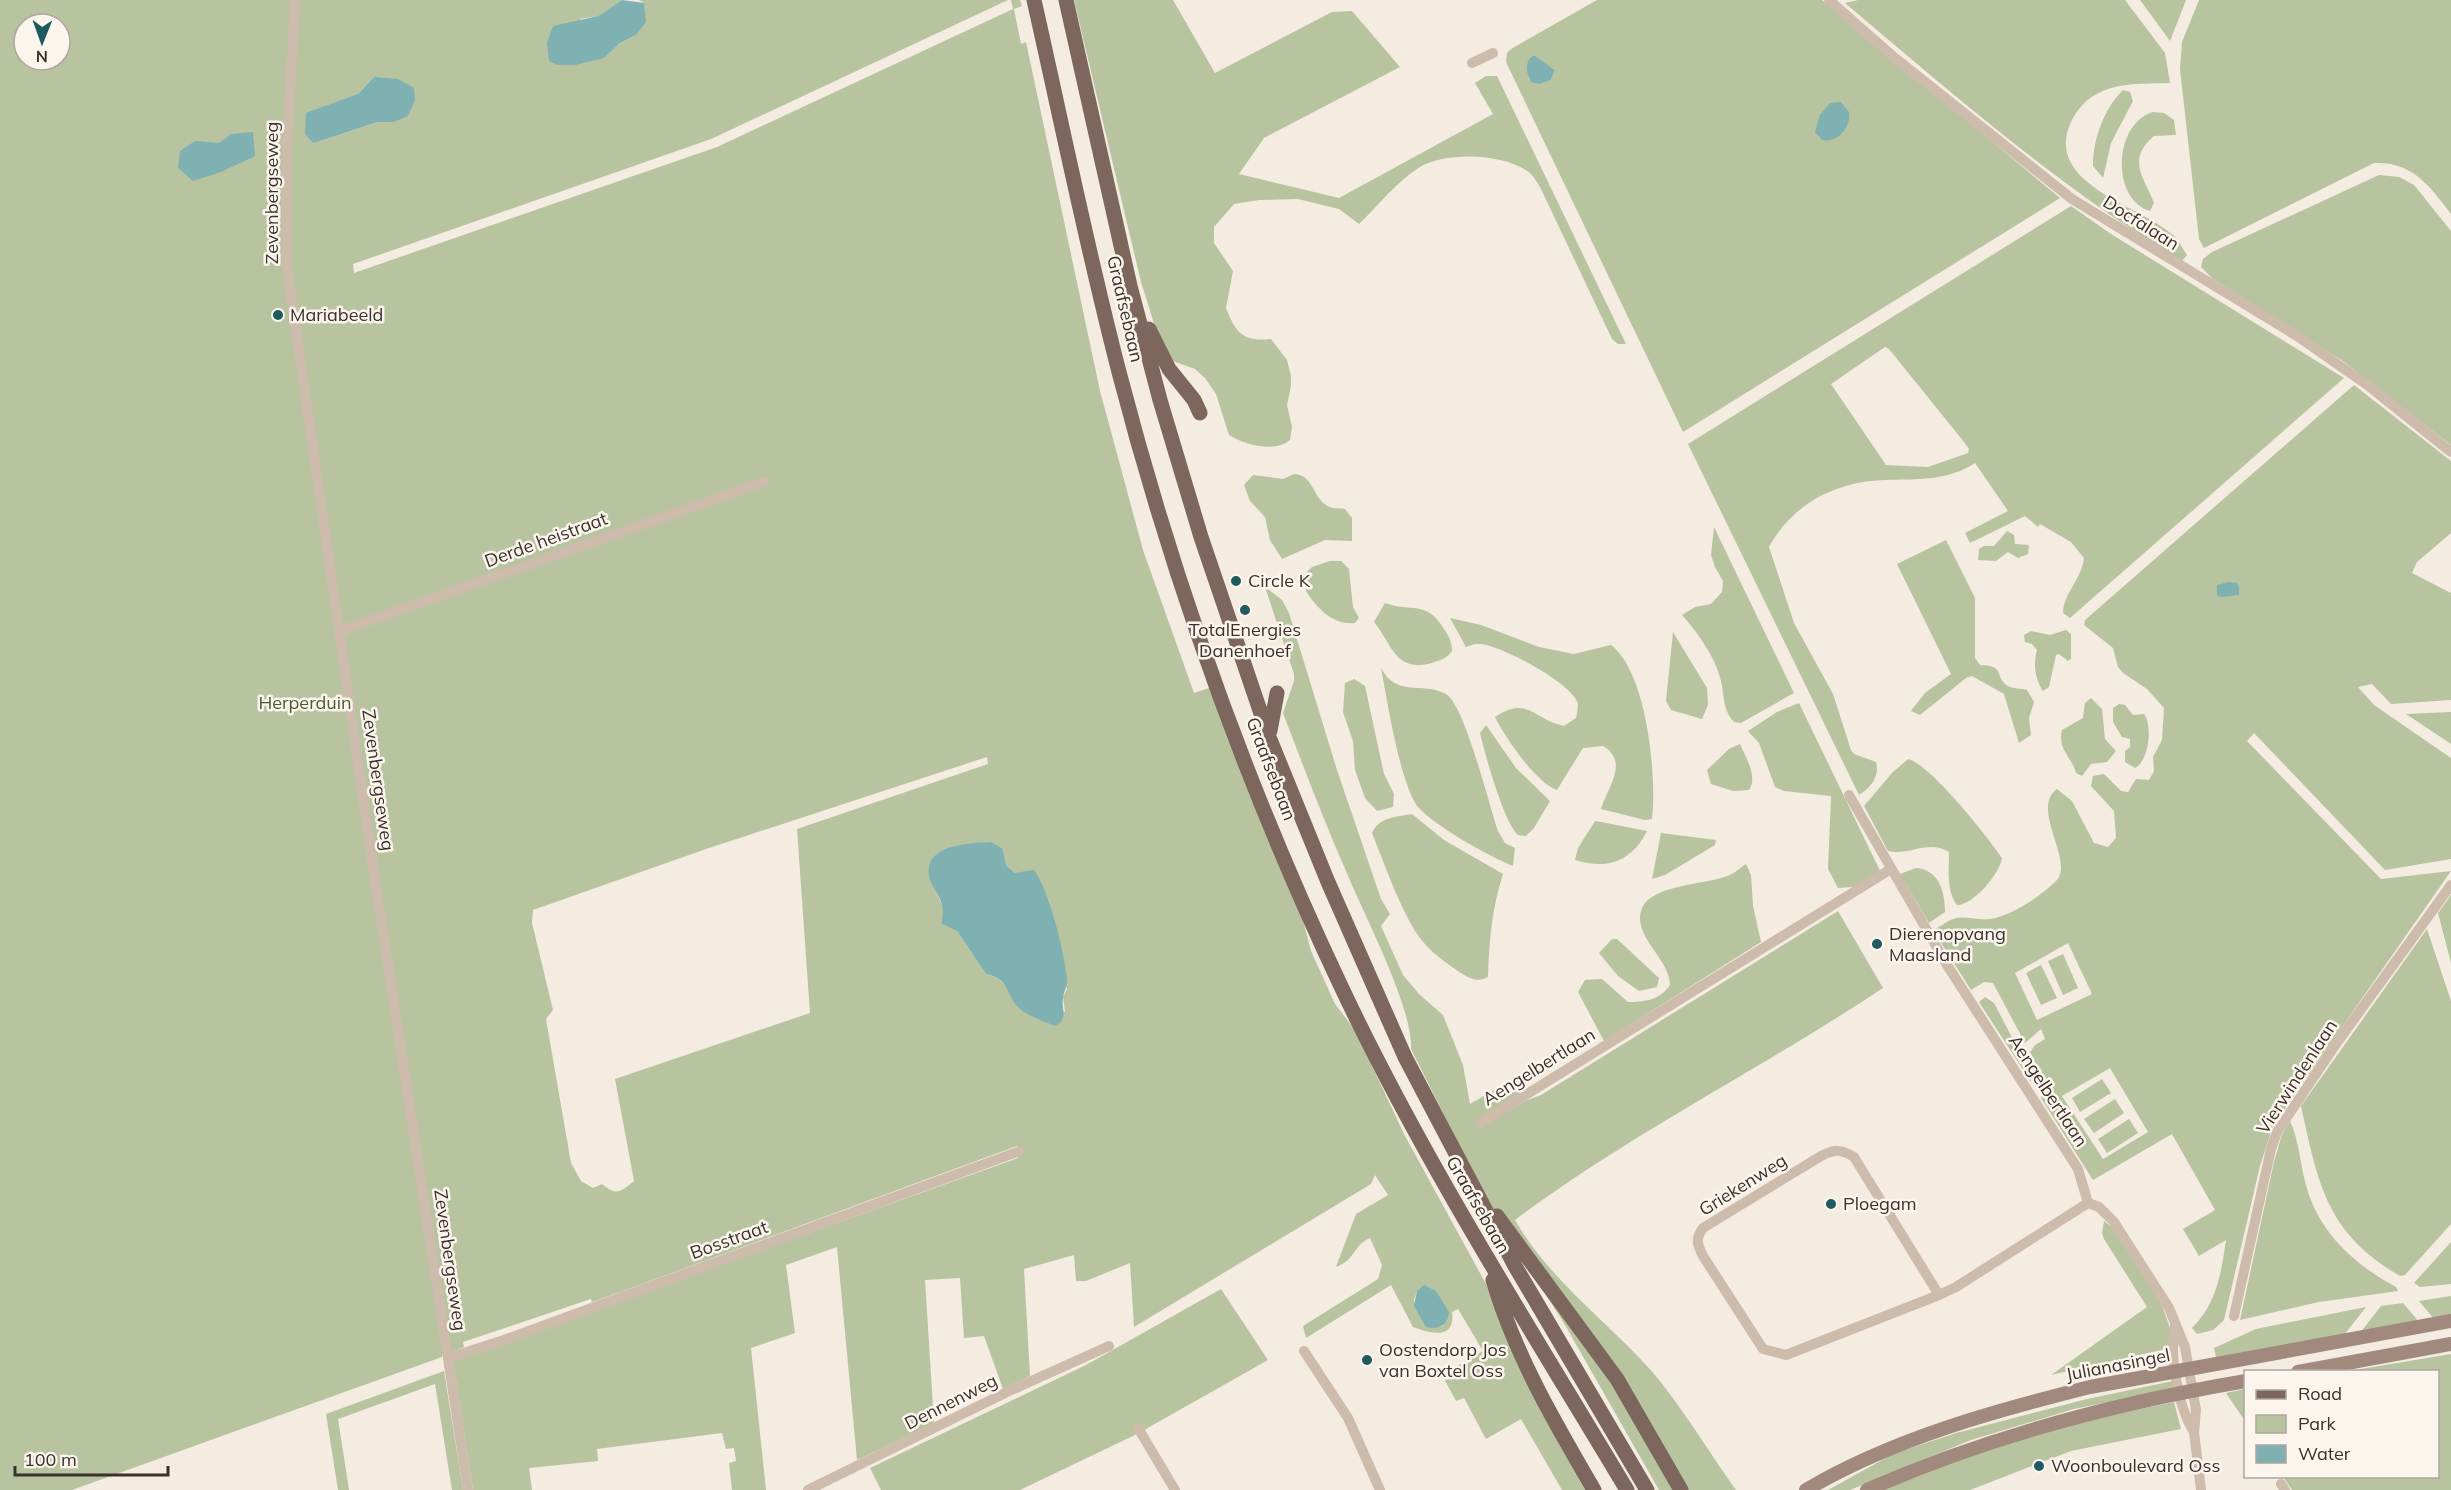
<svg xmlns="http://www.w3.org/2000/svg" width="2451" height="1490" font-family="Mulish,sans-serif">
<rect width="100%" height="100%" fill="#f4ebe1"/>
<path fill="#b8c4a0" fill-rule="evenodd" d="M 0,0 L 622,0 L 598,16 L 580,19 L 604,58 L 620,43 L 636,35 L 644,3 L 639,0 L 1008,0 L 711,139 L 353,264 L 354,273 L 717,147 L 1013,9 L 1011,0 L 1020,0 L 1022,6 L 1014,9 L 1021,44 L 1026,42 L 1100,391 L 1143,550 L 1194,693 L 1212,687 L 1301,913 L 1311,951 L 1335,1004 L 1355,1030 L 1405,1136 L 1498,1306 L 1561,1448 L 1585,1490 L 1562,1490 L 1521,1419 L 1486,1439 L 1464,1398 L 1456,1401 L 1442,1375 L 1483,1351 L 1458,1309 L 1452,1312 C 1456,1341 1429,1333 1413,1327 L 1391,1285 L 1306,1338 L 1303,1326 L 1378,1279 L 1382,1265 L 1370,1238 C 1353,1245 1356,1260 1336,1267 L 1356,1214 L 1388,1195 L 1375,1175 L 1371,1184 L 1134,1327 L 1130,1263 L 1086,1281 L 1076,1281 L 1074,1255 L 1024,1269 L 1030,1376 L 1003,1389 L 984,1336 L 964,1338 L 960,1278 L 925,1280 L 934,1423 L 857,1460 L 837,1247 L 786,1265 L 795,1333 L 751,1348 L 766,1490 L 732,1490 L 729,1463 L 736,1461 L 734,1448 L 726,1449 L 722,1433 L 597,1449 L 598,1461 L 529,1468 L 532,1490 L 473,1490 L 453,1361 L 1018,1158 L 1017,1146 L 623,1291 L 592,1302 L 591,1299 L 463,1342 L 464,1347 L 452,1352 L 442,1350 L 442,1357 L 72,1490 L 0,1490 ZM 24,24 L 60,24 L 60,60 L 24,60 ZM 374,77 L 394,122 L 378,122 L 344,133 L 358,94 ZM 987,757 L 988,764 L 797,829 L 810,1013 L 615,1079 L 634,1181 C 621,1192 616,1196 602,1184 L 593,1188 L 581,1181 L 571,1163 L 546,1019 L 553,1010 L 532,923 L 533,910 L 706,849 ZM 992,842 L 1003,849 L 1006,865 L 1015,873 L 1023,873 L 1067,989 L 1063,997 L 1065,1012 L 1013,1000 C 1009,986 1000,977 986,974 L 957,931 L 943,924 L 943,907 L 930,879 L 951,847 ZM 1417,1291 L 1443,1326 L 1432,1328 L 1414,1301 Z
M 1074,0 L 1173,0 L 1215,73 L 1332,12 L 1352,11 L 1400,67 L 1264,138 L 1239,174 L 1339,198 L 1493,114 L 1475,83 L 1486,76 L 1497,76 L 1626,344 L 1618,344 L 1612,339 L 1541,189 C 1538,184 1535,178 1531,174 C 1508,153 1445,151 1420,167 C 1397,181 1378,206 1359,224 L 1339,209 L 1298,199 L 1259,200 L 1234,204 L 1214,227 L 1214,243 L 1233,271 L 1226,308 C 1236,333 1243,342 1271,339 L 1287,360 L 1291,376 L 1291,386 L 1287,405 L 1292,427 L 1290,440 C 1274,453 1245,445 1229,435 L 1216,394 L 1205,378 L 1195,369 L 1170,360 L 1161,346 L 1141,282 Z
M 1597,0 L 1822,0 L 2060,198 L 1683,432 L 1506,62 L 1507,53 L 1511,49 ZM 1534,55 L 1555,70 L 1551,80 L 1540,84 L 1529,79 L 1527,65 Z
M 1858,0 L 2125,0 L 2165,53 L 2170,83 C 2132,84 2094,81 2073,118 C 2038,184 2142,205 2174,236 C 2179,241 2183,249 2187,255 L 2182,261 C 2060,188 1954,95 1845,3 Z
M 2140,0 L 2186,0 L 2170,41 Z
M 2199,0 L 2451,0 L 2451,214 C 2430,186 2412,161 2374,163 L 2204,248 L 2199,239 L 2180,69 L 2182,42 Z
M 2123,90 L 2130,92 L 2133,101 L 2111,143 L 2103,178 L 2093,166 C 2093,139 2104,109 2123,90 Z
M 2153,112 L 2164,113 L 2174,120 L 2176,135 L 2154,136 C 2126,160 2144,177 2154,203 L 2150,211 C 2110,199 2114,123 2153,112 Z
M 2379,175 L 2399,177 L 2414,185 L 2451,231 L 2451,445 L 2344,362 L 2213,279 L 2201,267 L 2203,259 L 2212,252 Z
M 2071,206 L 2111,234 L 2344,378 L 2070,618 L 2063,613 C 2064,592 2082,579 2084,558 L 2071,542 L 2040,524 L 2038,527 L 2025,516 L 1970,543 L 1965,533 L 2008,511 L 1975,463 C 1948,481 1917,479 1886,480 C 1837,481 1793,503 1769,547 L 1794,623 L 1833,694 L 1851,750 L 1854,754 L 1876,762 C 1880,777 1871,787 1859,795 L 1688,444 ZM 1885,347 L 1889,349 L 1964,442 L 1969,449 L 1968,453 L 1928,467 L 1886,465 L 1831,384 Z
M 2354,385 L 2451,461 L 2451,533 L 2417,562 L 2412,573 L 2451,593 L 2451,700 L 2391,704 L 2372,684 L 2358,687 L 2374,705 L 2451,758 L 2451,859 L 2385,870 L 2254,733 L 2247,741 L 2381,879 L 2451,871 L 2273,1126 L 2260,1166 L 2224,1320 L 2213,1330 L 2197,1334 L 2192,1328 C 2217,1303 2221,1274 2226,1240 L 2199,1256 L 2183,1229 L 2215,1210 L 2172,1134 L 2093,1180 L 2041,1098 L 2041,1075 L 2030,1052 L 2035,1045 L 2045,1039 L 2041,1029 L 2025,1043 L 1993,983 L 1984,982 L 1971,990 L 1933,930 C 1940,927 1947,921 1953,919 C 1965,915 1978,921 1990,919 C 2013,915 2041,896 2057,880 C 2074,861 2030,808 2057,789 L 2072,801 L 2094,843 L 2108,847 L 2116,838 L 2114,811 L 2091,786 L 2093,776 L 2104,774 L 2121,791 L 2128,792 L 2136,779 L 2149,780 L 2154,771 L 2153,757 L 2162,740 L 2164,708 L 2147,689 L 2123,673 L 2118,667 L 2113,648 L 2084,625 L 2085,620 ZM 2068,943 L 2092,994 L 2037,1020 L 2015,973 ZM 2110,1068 L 2148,1132 L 2103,1159 L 2062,1096 Z
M 1294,474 C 1314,474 1313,501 1330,507 C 1334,509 1341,508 1345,509 L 1352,518 L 1352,541 L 1325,540 L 1282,559 L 1270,540 L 1265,517 L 1250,501 L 1244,485 L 1253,475 L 1283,479 Z
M 1714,527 L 1794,693 L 1741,723 L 1734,722 C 1722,708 1725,698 1721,681 C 1716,658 1698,633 1682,615 L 1695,607 L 1711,604 L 1722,592 L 1723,581 L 1715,567 L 1711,555 Z
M 2007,531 L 2014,535 L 2015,544 L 2029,545 L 2028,554 L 2018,558 L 2008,552 L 1996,561 L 1978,560 L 1979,549 L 1984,546 L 1994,546 Z
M 1946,540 L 1975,598 L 1975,658 L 1980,665 C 2007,666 1993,676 2008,686 C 2013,689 2021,688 2027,690 L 2034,702 L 2029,718 L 2031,735 L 2019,743 L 2004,694 L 1972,676 L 1966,678 L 1920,715 L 1911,711 L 1925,693 L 1951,674 L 1897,564 Z
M 1330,561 L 1341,561 L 1349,569 L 1353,607 L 1359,618 L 1355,623 C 1333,626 1316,607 1306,591 L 1307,572 L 1312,567 Z
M 1265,587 L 1282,600 L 1289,613 L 1337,770 L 1381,899 L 1390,914 L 1381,926 L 1403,975 L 1419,994 L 1443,1015 L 1463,1065 L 1470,1104 L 1518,1076 L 1527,1090 L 1475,1122 L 1479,1128 L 1527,1100 L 1541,1095 L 1838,911 L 1883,988 C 1763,1068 1631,1133 1515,1220 C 1548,1278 1602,1317 1647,1366 C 1678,1400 1708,1451 1736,1490 L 1659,1490 L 1565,1325 L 1488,1202 L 1411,1049 C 1413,1008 1366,919 1349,878 C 1325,824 1304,768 1283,713 L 1294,681 L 1294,674 Z
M 1385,603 C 1411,613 1426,599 1444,629 C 1449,636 1452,642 1452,651 C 1447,659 1438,661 1428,664 C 1395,671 1392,644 1374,622 Z
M 1450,618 L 1481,625 L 1539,647 L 1574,654 L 1611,645 C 1647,672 1657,776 1652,819 L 1645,820 L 1601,809 C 1607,788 1630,762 1603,746 L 1583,748 L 1557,790 C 1537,784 1504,736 1495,717 C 1528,695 1534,720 1564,726 L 1576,718 C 1577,714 1578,708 1578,704 C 1574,684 1499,644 1479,644 C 1475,643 1470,646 1466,647 Z
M 2066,630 L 2071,634 L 2071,659 L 2068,661 L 2059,654 L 2056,655 L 2049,687 L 2043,691 C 2035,679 2033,664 2037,650 L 2032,644 L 2025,642 L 2024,635 L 2031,631 L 2050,635 Z
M 1673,632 L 1707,688 L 1708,705 L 1702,719 L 1671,710 L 1666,701 Z
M 1381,668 C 1397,698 1422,681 1446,694 C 1465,706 1489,805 1498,831 L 1505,843 L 1515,848 L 1513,866 C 1490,857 1433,825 1418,807 C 1400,784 1387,699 1381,668 Z
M 1354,679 L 1365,686 L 1384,774 L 1394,794 L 1393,807 L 1377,811 L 1365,798 L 1355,770 L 1353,741 L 1343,712 L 1345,683 Z
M 2091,698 L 2102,709 L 2105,739 L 2116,751 L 2107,762 L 2091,764 L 2082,776 L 2076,773 C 2072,757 2057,749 2062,730 L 2083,718 L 2085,703 Z
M 1799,703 L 1883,877 L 1866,886 L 1838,888 L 1828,869 L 1831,796 L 1784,791 L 1775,787 L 1759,743 L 1748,731 L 1777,712 Z
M 2119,704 L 2125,705 L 2133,715 L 2144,714 C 2153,726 2149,761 2135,768 L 2125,762 L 2125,751 L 2130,747 L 2130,739 L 2122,737 L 2113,722 L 2113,708 Z
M 2451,712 L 2451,744 L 2406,714 Z
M 1486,725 L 1516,768 L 1550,801 L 1534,828 L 1526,836 L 1518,835 C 1504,823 1485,754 1480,733 Z
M 1740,744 C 1746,758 1758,777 1749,790 L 1733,791 L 1711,784 L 1707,770 L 1729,749 Z
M 1908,759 C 1930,764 1988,837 2002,858 C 2000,873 1974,905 1957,905 C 1946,891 1949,869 1949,852 C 1928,839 1910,856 1888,851 L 1864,806 L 1892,773 Z
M 1412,814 L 1444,840 L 1503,874 C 1492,908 1489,941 1488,977 C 1476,984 1465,976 1455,969 C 1440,959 1424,946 1415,931 C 1397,901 1385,865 1372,833 C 1379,817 1396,817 1412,814 Z
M 1595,821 L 1601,822 L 1647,831 C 1631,862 1608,870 1575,860 L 1578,848 Z
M 1661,833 L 1716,840 L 1715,845 L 1665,875 L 1652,879 Z
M 1746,864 L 1751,875 L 1753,906 L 1761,942 L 1604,1041 L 1578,992 L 1585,980 L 1602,979 L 1628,1002 C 1645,1002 1660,1000 1670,985 C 1670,958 1631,936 1642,908 C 1653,884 1705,885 1727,876 C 1734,874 1740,868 1746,864 Z
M 1916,868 C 1939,870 1945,891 1945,912 L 1929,923 L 1900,874 Z
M 2451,895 L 2451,963 L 2438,913 Z
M 2427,929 L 2451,1001 L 2451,1224 L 2405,1275 L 2400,1276 C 2326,1233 2318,1183 2301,1106 Z
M 1612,939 L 1617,939 L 1659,978 L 1657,987 L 1639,991 L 1618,976 L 1599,953 Z
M 2063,954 L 2078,988 L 2063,995 L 2048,961 Z
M 2041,965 L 2057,998 L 2041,1005 L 2026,973 Z
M 1985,997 L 1994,1003 L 2030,1072 L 2031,1082 L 1979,1002 Z
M 2102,1079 L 2111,1093 L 2080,1112 L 2072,1098 Z
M 2115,1099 L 2124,1113 L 2094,1133 L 2084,1119 Z
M 2129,1119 L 2138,1133 L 2107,1153 L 2098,1139 Z
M 2290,1121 C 2299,1140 2300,1164 2306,1185 C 2318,1232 2355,1265 2396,1287 L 2398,1291 L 2319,1302 L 2240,1320 L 2274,1162 L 2282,1134 Z
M 2104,1221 L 2112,1227 L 2161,1302 L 2170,1328 L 2170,1348 L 2051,1375 L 2147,1307 L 2104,1239 L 2102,1233 Z
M 2451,1242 L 2451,1284 L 2420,1287 L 2414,1283 Z
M 1221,1289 L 1268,1360 L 1137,1434 L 1020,1490 L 881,1490 L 870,1468 L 1086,1365 Z
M 2451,1296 L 2451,1317 L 2435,1320 L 2419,1301 Z
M 2403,1303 L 2419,1322 L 2360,1333 L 2381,1306 Z
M 2366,1307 L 2344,1335 L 2216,1357 L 2214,1348 L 2256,1329 Z
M 2451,1354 L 2451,1490 L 2292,1490 L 2283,1477 L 2438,1476 L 2438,1372 L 2349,1371 Z
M 444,1371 L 463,1490 L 452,1490 L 435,1384 L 338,1419 L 349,1490 L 338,1490 L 326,1414 Z
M 2173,1381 L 2174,1389 L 2074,1409 L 1971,1440 L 1850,1490 L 1828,1490 L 1893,1454 L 1956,1433 L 2087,1399 Z
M 2245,1389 L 2246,1389 L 2245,1421 L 2226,1393 Z
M 2174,1402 L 2181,1429 L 2071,1451 L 1970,1490 L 1879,1490 L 1998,1444 L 2106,1416 Z"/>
<path fill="#7fb0b2" d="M 622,0 L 644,3 L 646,22 L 636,35 L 620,43 L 604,58 L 575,65 L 558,65 L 549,61 L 547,43 L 553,26 L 598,16 Z
M 1534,55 L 1555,70 L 1551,80 L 1540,84 L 1531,82 C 1526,73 1524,61 1534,55 Z
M 374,77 L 398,79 L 414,88 L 415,100 L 408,116 L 394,122 L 378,122 L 313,143 L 305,134 L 306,113 L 358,94 Z
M 1841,102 L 1849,112 C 1851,128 1838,143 1822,140 L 1815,132 L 1820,115 L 1830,103 Z
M 253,132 L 255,156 L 221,172 L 193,181 L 178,168 L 180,151 L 195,141 L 219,143 L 231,134 Z
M 2229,582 L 2237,583 L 2239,587 L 2239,595 L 2221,597 L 2217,595 L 2217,585 Z
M 992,842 L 1003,849 L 1006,865 L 1015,873 L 1034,870 C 1049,890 1065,954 1067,980 C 1067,988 1064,991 1063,998 C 1061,1009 1069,1018 1055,1026 C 1044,1021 1026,1016 1017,1006 C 1005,991 1009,979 986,974 L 957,931 L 942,924 C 942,919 944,911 942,905 C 940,896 933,889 930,880 C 920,844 969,843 992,842 Z
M 1424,1285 L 1436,1291 L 1449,1312 C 1448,1326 1438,1330 1426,1327 L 1414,1306 L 1417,1291 Z"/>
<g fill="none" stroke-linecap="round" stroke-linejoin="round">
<path stroke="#cdbbac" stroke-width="10" d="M 295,0 L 287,148 L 287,267 L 369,840 L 468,1490
M 1829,0 L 1895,58 L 2072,199 L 2297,336 L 2370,387 L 2451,452
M 1472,63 L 1493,53
M 340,631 L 764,482
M 1849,795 L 1947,965 L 2078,1169 L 2088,1203
M 1480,1123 L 1891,869
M 2088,1203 L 2099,1207 L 2114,1222 L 2169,1308 L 2185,1347 L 2196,1410 L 2194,1432 L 2201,1490
M 1939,1295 L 1854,1157 C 1841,1149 1835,1149 1821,1156 L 1703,1228 C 1695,1239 1697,1244 1703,1256 L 1763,1349 L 1786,1355 L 1939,1295 L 1956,1287 L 2088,1203
M 2234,1316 L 2271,1149 L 2277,1132 L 2336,1044 L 2451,885
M 2175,1325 C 2169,1354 2178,1407 2194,1432
M 1304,1351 L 1348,1418 L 1380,1490
M 448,1358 L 504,1340 L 1020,1151
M 1138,1428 L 1175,1490
M 2281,1484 L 2285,1490
M 808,1490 L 1005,1393 L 1109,1346"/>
<path stroke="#a18a7d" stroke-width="14" d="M 2298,1372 L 2451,1344
M 1806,1490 C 1892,1439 1994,1411 2090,1387 L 2451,1321
M 1867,1490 C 1989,1436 2115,1403 2246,1381"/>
<path stroke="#7d675c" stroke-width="15" d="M 1034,0 C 1062,124 1087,249 1119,372 C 1173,580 1247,787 1339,982 C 1422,1159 1527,1323 1627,1490
M 1066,0 L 1130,286 L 1160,400 L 1201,537 L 1269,737 L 1328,882 L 1405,1057 L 1515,1266 L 1647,1490
M 1149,329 L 1169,369 L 1194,400 L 1200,413
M 1270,731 L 1277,693
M 1497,1216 L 1617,1379 L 1681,1490
M 1493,1280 C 1515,1355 1555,1423 1594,1490"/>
</g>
<g fill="#1f5a5e" stroke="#fbf5ee" stroke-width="2">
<circle cx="278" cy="315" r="6"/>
<circle cx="1236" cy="581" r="6"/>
<circle cx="1245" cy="610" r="6"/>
<circle cx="1877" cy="944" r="6"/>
<circle cx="1831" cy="1204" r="6"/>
<circle cx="1367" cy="1360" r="6"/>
<circle cx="2039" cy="1466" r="6"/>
</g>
<g text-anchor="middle" stroke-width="5" stroke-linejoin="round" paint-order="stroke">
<g font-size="18" fill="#3b302b" stroke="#fbf5ee">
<text transform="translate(272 193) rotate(-90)" y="6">Zevenbergseweg</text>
<text transform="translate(2141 223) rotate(32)" y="6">Docfalaan</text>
<text transform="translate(1125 309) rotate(77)" y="6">Graafsebaan</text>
<text transform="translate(546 540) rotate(-20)" y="6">Derde heistraat</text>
<text transform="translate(1271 769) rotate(69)" y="6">Graafsebaan</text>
<text transform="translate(378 780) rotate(82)" y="6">Zevenbergseweg</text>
<text transform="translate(1539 1067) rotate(-32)" y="6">Aengelbertlaan</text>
<text transform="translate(2297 1077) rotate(-57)" y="6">Vierwindenlaan</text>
<text transform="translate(2048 1091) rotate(57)" y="6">Aengelbertlaan</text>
<text transform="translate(1743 1185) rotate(-32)" y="6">Griekenweg</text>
<text transform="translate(1478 1205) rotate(60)" y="6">Graafsebaan</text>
<text transform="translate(729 1240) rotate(-20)" y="6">Bosstraat</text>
<text transform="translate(450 1260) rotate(82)" y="6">Zevenbergseweg</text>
<text transform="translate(2118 1365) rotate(-11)" y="6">Julianasingel</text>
<text transform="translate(951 1402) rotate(-27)" y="6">Dennenweg</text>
</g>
<g font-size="18" fill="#3b302b" stroke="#fbf5ee" text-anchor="start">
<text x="290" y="321">Mariabeeld</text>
<text x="1248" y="587">Circle K</text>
<text x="1245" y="636" text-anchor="middle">TotalEnergies<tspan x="1245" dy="21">Danenhoef</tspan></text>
<text x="1889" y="940">Dierenopvang<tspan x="1889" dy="21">Maasland</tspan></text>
<text x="1843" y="1210">Ploegam</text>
<text x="1379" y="1356">Oostendorp Jos<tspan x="1379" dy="21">van Boxtel Oss</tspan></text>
<text x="2051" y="1472">Woonboulevard Oss</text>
</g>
<g font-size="18" fill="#4a5a2e" stroke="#fbf5ee">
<text x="305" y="709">Herperduin</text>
</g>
</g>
<rect x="2244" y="1370" width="195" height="108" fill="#fbf5ee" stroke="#aea6a0" stroke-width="1.5"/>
<rect x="2256" y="1390" width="30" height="9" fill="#7d675c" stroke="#aea6a0" stroke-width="1.5"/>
<text x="2298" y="1400" font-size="18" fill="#3b302b">Road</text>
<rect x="2256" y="1415" width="30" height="18" fill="#b8c4a0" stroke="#aea6a0" stroke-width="1.5"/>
<text x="2298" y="1430" font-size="18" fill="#3b302b">Park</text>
<rect x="2256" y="1445" width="30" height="18" fill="#7fb0b2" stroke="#aea6a0" stroke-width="1.5"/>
<text x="2298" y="1460" font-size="18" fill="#3b302b">Water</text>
<g transform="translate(42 42) rotate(181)"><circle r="28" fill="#fbf5ee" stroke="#aea6a0" stroke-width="1.5"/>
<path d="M0-4.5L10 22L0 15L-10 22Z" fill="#1f5a5e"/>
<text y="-9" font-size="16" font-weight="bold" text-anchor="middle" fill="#3b302b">N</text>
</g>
<path d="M15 1466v9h153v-9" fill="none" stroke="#3b302b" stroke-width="3"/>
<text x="24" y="1466" font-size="18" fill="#3b302b" stroke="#fbf5ee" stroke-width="4.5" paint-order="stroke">100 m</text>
</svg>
